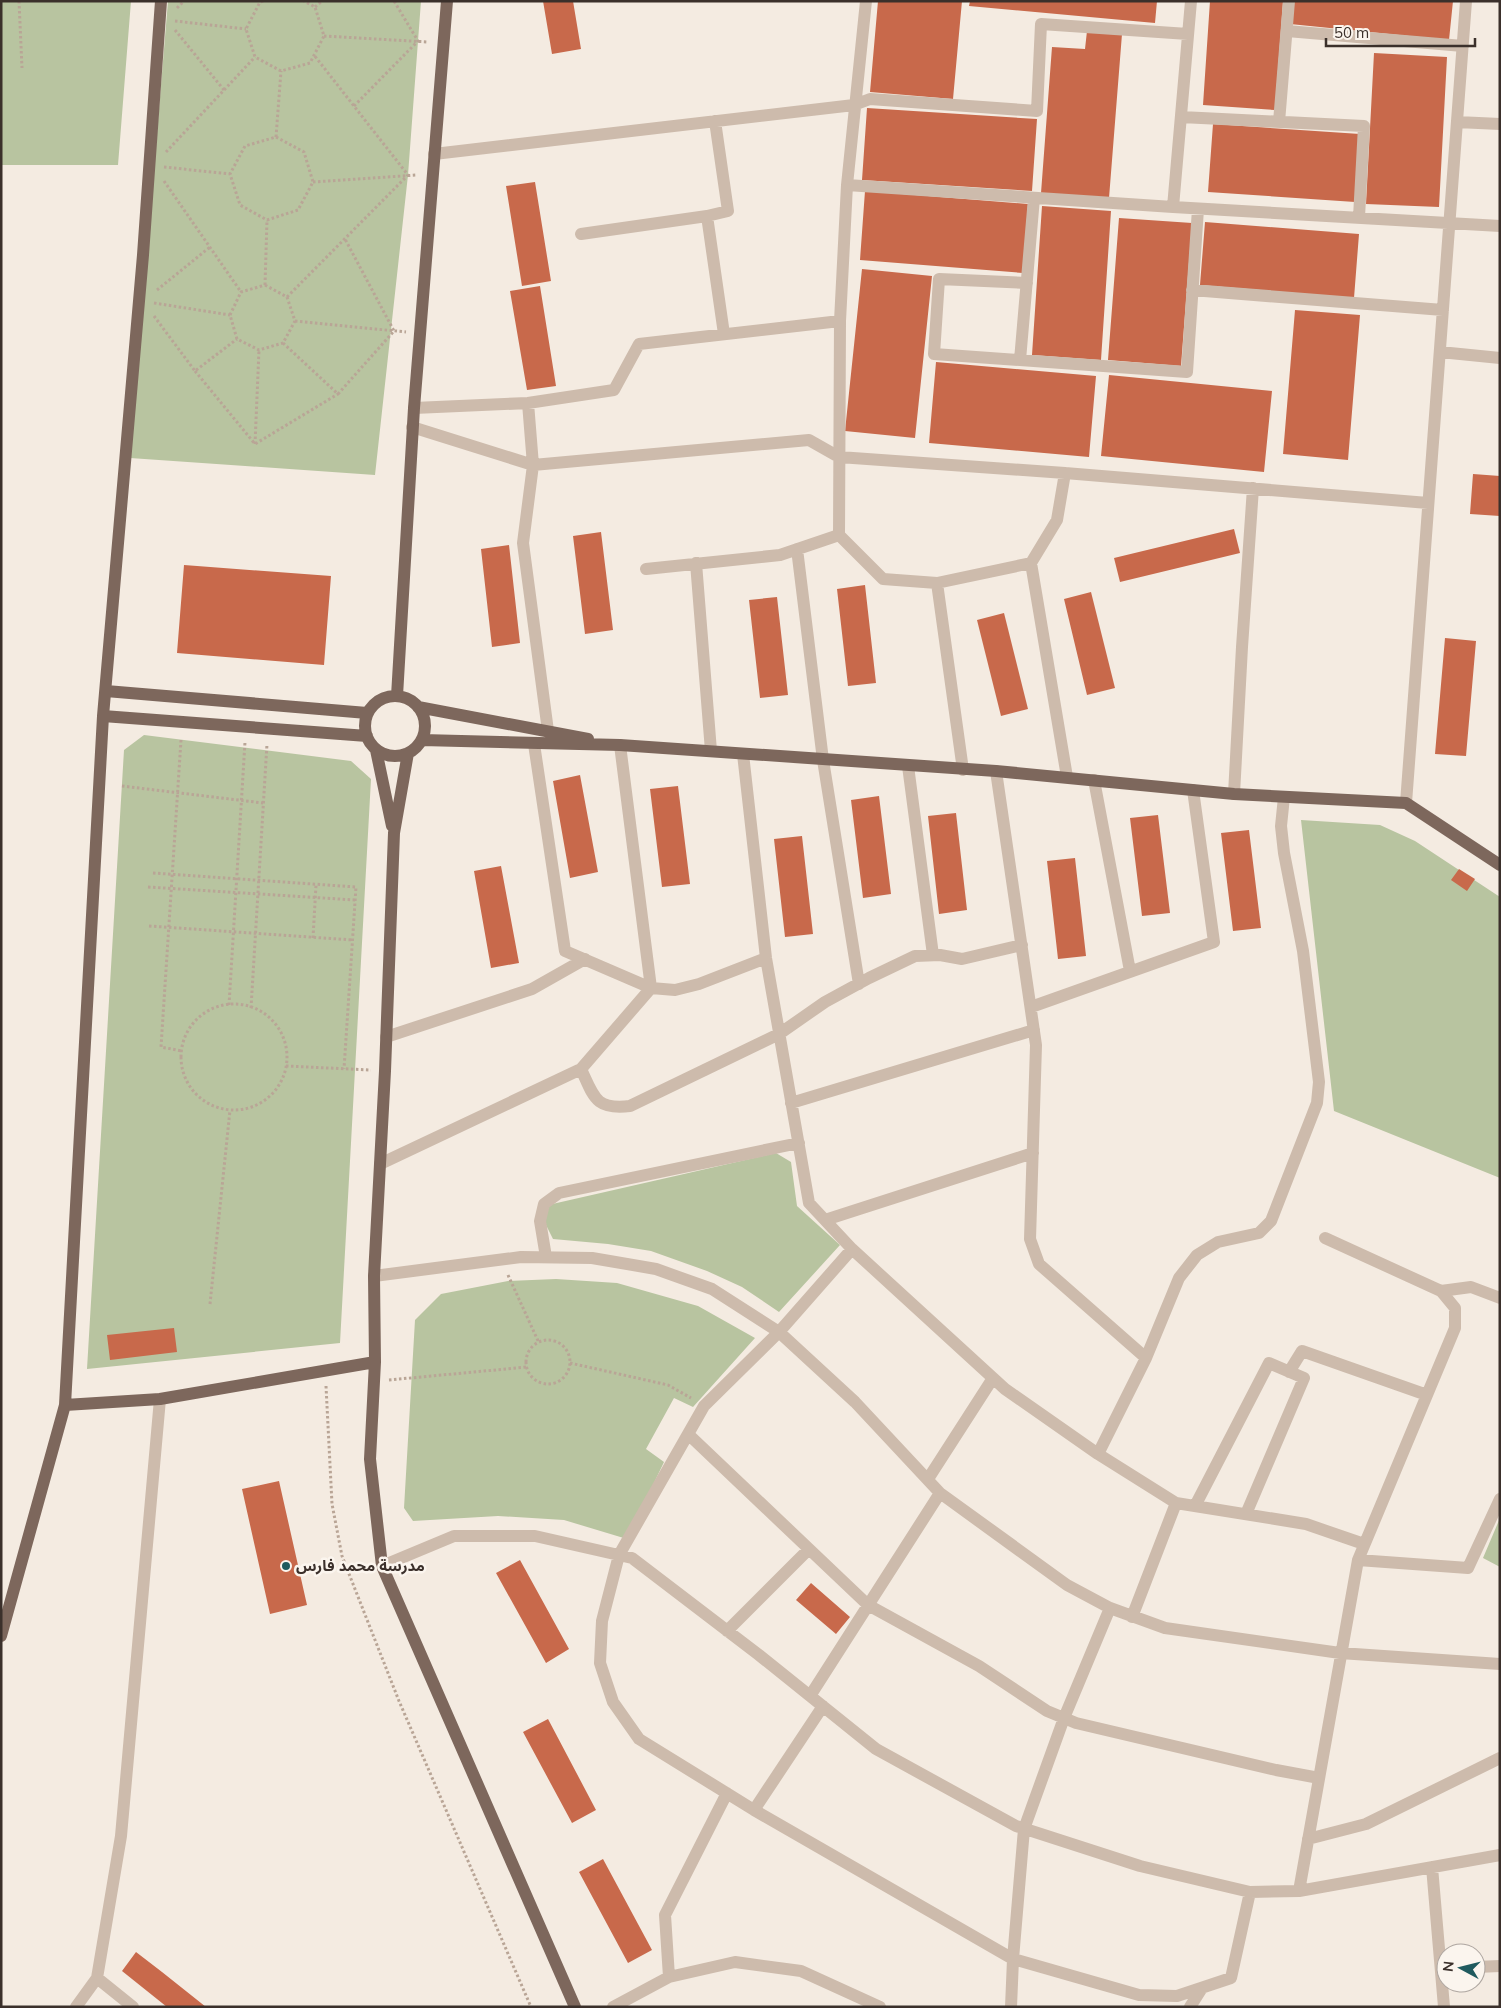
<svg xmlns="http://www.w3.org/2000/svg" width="1501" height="2008" font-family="Mulish,'Noto Sans Arabic',sans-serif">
<rect width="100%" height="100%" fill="#f4ebe1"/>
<path fill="#b8c4a0" d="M 1,1 L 131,1 L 118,165 L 1,165 Z
M 168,1 L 421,1 L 408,175 L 375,475 L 130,458 Z
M 144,735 L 351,761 L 371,779 L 340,1343 L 87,1369 L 124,750 Z
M 1301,820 L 1380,825 L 1415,841 L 1500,897 L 1500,1178 L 1334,1111 Z
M 776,1153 L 791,1162 L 797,1206 L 840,1245 L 779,1312 L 742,1287 L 707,1271 L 651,1251 L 608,1244 L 553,1239 L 542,1217 L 548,1205 Z
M 556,1279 L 617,1283 L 698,1306 L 755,1338 L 693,1407 L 674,1398 L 646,1449 L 664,1462 L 627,1539 L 564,1520 L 498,1516 L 413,1521 L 404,1508 L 415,1320 L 441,1294 L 508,1281 Z
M 1500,1518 L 1500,1567 L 1483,1558 Z"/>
<path fill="#c8694b" d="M 543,1 L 573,1 L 581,49 L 552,54 Z
M 878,1 L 962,1 L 953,99 L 870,92 Z
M 970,1 L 1157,1 L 1155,23 L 969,6 Z
M 1210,1 L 1283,1 L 1275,110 L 1203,105 Z
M 1292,1 L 1453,1 L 1449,40 L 1290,24 Z
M 1087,31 L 1122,34 L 1109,198 L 1041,193 L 1052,47 L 1085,49 Z
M 1374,53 L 1447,57 L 1439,207 L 1366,204 Z
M 867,108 L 1037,119 L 1032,191 L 862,180 Z
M 1213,124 L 1360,134 L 1355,202 L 1208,192 Z
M 535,182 L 551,281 L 522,286 L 506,186 Z
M 865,191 L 1028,204 L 1023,273 L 860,260 Z
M 1042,206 L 1111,211 L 1101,360 L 1032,355 Z
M 1119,218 L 1192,223 L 1181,366 L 1108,360 Z
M 1205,222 L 1359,234 L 1354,298 L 1200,285 Z
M 862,269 L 932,276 L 915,438 L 845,431 Z
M 540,286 L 556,386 L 527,390 L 510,291 Z
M 1295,310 L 1360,315 L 1348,460 L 1283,454 Z
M 936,362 L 1096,376 L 1089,457 L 929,443 Z
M 1109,375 L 1272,391 L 1264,472 L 1101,456 Z
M 1473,474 L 1500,476 L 1500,516 L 1470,514 Z
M 1234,529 L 1240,553 L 1120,582 L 1114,558 Z
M 601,532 L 613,630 L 585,634 L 573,536 Z
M 509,545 L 520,643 L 492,647 L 481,549 Z
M 184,565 L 331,576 L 324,665 L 177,653 Z
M 865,585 L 876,683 L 848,686 L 837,589 Z
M 1091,592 L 1115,688 L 1087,695 L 1064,599 Z
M 777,597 L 788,695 L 760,698 L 749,600 Z
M 1004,613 L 1028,709 L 1001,716 L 977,620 Z
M 1445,638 L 1476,641 L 1466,756 L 1435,754 Z
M 580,775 L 598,872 L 570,878 L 553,781 Z
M 678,786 L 690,884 L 662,887 L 650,789 Z
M 879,796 L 891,894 L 863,898 L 851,800 Z
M 956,813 L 967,910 L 939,914 L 928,816 Z
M 1158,815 L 1170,913 L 1142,916 L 1130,818 Z
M 1249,830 L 1261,928 L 1233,931 L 1221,833 Z
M 802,836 L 813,934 L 785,937 L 774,839 Z
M 1075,858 L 1086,956 L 1058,959 L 1047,861 Z
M 501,866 L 519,963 L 491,968 L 474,871 Z
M 1459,869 L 1475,879 L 1467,891 L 1451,880 Z
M 174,1328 L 177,1352 L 110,1360 L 107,1335 Z
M 279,1481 L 307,1605 L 270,1614 L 242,1489 Z
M 520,1560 L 569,1649 L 546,1663 L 496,1573 Z
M 811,1583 L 850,1617 L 836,1634 L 796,1600 Z
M 548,1719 L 596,1810 L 572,1823 L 523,1732 Z
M 603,1859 L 652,1950 L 628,1963 L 579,1872 Z
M 136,1952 L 162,1972 L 206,2007 L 167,2007 L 122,1971 Z"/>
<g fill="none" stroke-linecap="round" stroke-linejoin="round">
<path stroke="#b9a596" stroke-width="3" stroke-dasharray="2.5 2.5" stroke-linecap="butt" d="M 19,1 L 22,68
M 263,1 L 260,2 L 246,29 L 255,57 L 281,71 L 310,63 L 324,36 L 315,7 L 304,1
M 315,7 L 322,1
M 177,8 L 184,1
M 175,21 L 246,29
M 175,30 L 224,90
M 324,36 L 428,42
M 354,106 L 418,41 L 394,1
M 276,137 L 304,152 L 313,182 L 298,210 L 267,220 L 240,205 L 230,174 L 245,146 Z
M 276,137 L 281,71
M 166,152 L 255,57
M 164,167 L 230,174
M 164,181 L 241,292
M 313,182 L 417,175
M 265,285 L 287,297 L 295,321 L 283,343 L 259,350 L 237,339 L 230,315 L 241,292 Z
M 265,285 L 267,220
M 157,290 L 210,247
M 287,297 L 408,175 L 314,55
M 154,303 L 230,315
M 154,316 L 195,371 L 237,339
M 295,321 L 406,332
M 283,343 L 338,394 L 394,331 L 345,239
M 195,371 L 255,444 L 338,394
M 255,444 L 259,350
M 181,740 L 161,1047 L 182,1051
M 122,786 L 263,803
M 153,873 L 356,887 L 344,1069
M 148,887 L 355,900
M 149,926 L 353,940
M 313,938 L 316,885
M181 1057a53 53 0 1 1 106 0a53 53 0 1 1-106 0Z
M 229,1005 L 245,742
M 251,1008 L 267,744
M 286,1066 L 371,1070
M 508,1275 L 539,1343
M 210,1304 L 230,1110
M526 1362a22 22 0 1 1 44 0a22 22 0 1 1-44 0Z
M 570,1363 L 668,1385 L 691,1398
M 389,1380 L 527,1367
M 326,1386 L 332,1504 L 342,1556 L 399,1701 L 531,2007"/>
<path stroke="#cdbbac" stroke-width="12" d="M 1287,31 L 1463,46
M 1181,117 L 1364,126 L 1359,217
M 715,121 L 728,211 L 707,216 L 724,334
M 1279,122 L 1289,1
M 1457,122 L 1500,124
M 434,154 L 854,105 L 870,99 L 1037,111 L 1041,24 L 1188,34
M 847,185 L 1173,207 L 1500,226
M 1173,207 L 1191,1
M 581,234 L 707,216
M 1027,283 L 939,279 L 934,354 L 1187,372 L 1198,209
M 1192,290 L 1443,310
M 1440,352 L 1500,358
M 1020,360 L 1034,198
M 528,403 L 533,465 L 809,440 L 839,457 L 1065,473 L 1428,503
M 414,408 L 528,403 L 614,390 L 639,344 L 840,321
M 412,427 L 533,465 L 523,543 L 548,731
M 839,535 L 883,579 L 937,583 L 1031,563 L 1057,520 L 1065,473
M 797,549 L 823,760 L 859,984
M 696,563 L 711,751
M 1031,563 L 1067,777
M 646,569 L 780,555 L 839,535 L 840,321 L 847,185 L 866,1
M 937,583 L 963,770
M 534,744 L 565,951 L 651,988 L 675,990 L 699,984 L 766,958
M 743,754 L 766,958 L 809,1203 L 852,1249 L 1005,1389 L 1098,1454 L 1176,1503 L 1306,1524 L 1364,1544
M 908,766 L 933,955
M 996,771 L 1036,1045 L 1030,1239 L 1039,1264 L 1146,1358
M 1094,780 L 1130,971
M 1234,794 L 1242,647 L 1253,488
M 1406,803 L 1466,1
M 1031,1007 L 1214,942 L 1193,790
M 386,1037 L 532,989 L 585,959
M 581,1069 C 594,1097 595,1110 630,1106 L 779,1034 L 825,1002 L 869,978 L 915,956 L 940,955 L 962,959 L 1022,945
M 791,1103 L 1034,1030
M 380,1164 L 581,1069 L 651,988 L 620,745
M 825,1220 L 1033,1153
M 546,1257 L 540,1221 L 544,1204 L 559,1193 L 799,1143
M 374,1276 L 521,1257 L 592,1258 L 656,1269 L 712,1289 L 779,1332 L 855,1402 L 940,1493 L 1067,1585 L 1110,1608 L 1165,1628 L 1340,1653 L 1500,1664
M 1441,1291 L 1471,1287 L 1500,1298
M 1289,1372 L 1302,1351 L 1427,1395
M 688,1434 L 868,1605 L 979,1666 L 1047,1711 L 1076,1723 L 1276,1770 L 1319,1778
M 1098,1454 L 1146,1358 L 1179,1278 L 1197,1255 L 1218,1242 L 1259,1233 L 1271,1221 L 1317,1103 L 1319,1082 L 1303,951 L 1284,853 L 1281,826 L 1284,797
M 928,1479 L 993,1378
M 1195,1506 L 1269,1363 L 1304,1378 L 1246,1514
M 1358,1560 L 1468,1568 L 1500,1499
M 382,1566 L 454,1536 L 535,1536 L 632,1558 L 759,1655 L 876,1749 L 1016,1826 L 1140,1866 L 1250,1892 L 1299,1891 L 1500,1855
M 1110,1608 L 1064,1718 L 1024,1829 L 1013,1959 L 1139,1995 L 1177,1996 L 1231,1978 L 1250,1892
M 1132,1617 L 1176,1503
M 727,1631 L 809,1549
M 810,1696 L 940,1493
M 823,1706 L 754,1810 L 1013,1959 L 1011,2007
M 754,1810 L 639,1739 L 613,1702 L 600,1663 L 602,1621 L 619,1555 L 704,1406 L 779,1332 L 852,1249
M 1308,1839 L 1366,1824 L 1500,1758
M 1432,1867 L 1444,2007
M 1299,1891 L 1358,1560 L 1455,1328 L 1455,1308 L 1441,1291 L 1325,1238
M 1476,1967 L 1500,1966
M 669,1977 L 665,1915 L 727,1793
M 97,1978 L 133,2007
M 76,2007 L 97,1978 L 121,1836 L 160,1399
M 613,2007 L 669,1977 L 735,1962 L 801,1971 L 880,2007
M 1190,2007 L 1202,1988"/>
<path stroke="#7d675c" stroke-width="12" d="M 106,691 L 367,713
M365 726a30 30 0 1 1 60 0a30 30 0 1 1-60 0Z
M 397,696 L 414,408 L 447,1
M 418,707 L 588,739
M 103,716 L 367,736
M 422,740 L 620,745 L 996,771 L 1234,794 L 1406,803 L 1500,865
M 376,750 L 392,826
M 408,753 L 394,833 L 385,1071 L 374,1276 L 375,1362 L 370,1459 L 382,1566 L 575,2007
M 65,1405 L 160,1399 L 375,1362
M 1,1636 L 65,1405 L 103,716 L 143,255 L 161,1"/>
</g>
<circle fill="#1f5a5e" stroke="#fbf5ee" stroke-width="2" cx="286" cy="1566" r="5"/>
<g text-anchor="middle" stroke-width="5" stroke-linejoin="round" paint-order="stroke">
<g font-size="15" font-weight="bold" fill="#3b302b" stroke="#fbf5ee" text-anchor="start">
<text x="296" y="1571">مدرسة محمد فارس</text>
</g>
</g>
<rect width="1501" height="2008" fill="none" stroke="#3b302b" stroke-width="5"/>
<g transform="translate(1461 1968) rotate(277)"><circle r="24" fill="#fbf5ee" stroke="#aea6a0"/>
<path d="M0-4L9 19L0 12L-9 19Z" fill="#1f5a5e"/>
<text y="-8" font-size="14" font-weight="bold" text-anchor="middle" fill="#3b302b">N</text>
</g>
<path d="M1326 38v8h149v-8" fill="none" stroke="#3b302b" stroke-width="2.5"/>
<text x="1334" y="38" font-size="15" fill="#3b302b" stroke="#fbf5ee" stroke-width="4" paint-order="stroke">50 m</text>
</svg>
